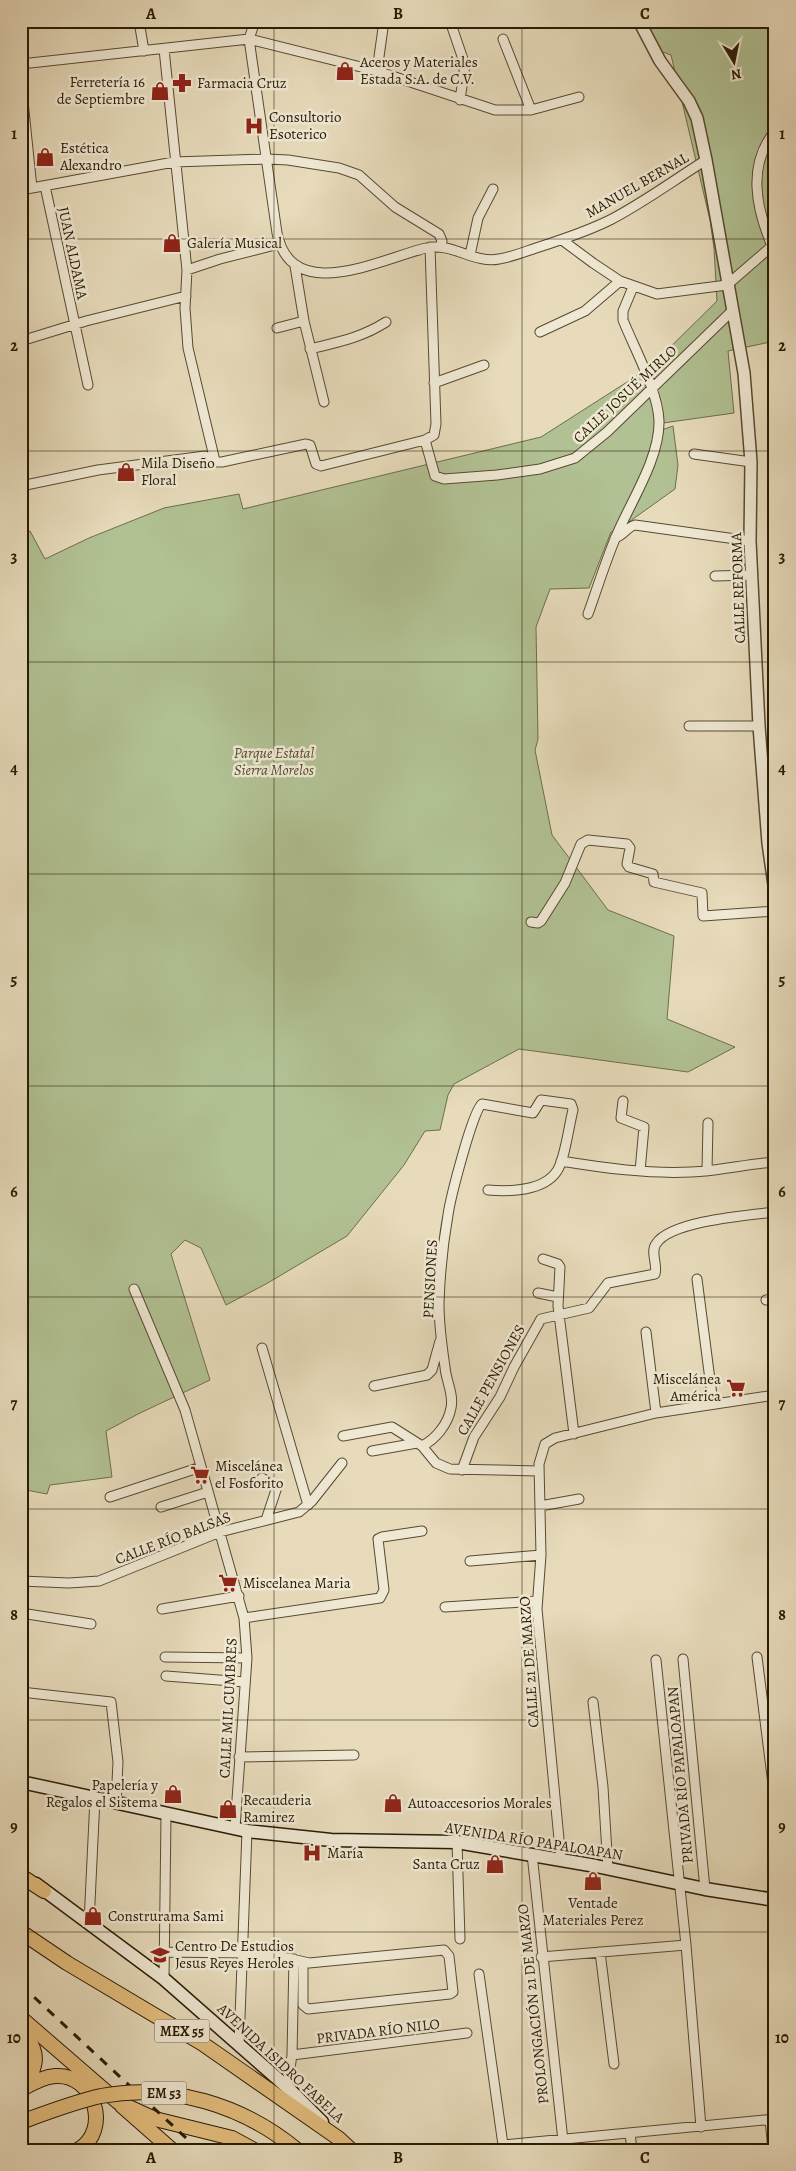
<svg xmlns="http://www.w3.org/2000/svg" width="796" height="2171" font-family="Alegreya,serif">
<rect width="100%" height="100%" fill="#e7dbbb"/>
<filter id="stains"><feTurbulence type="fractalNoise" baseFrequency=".004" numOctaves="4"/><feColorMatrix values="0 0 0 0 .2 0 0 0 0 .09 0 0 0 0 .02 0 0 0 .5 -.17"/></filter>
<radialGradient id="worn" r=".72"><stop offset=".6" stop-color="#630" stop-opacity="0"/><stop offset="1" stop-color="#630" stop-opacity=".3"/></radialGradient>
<path fill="#b1c193" stroke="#6d6e4c" d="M 639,21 L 775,21 L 775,341 L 728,351 L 734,413 L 656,424 L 653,433 L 673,426 L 678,465 L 675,489 L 619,529 L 611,532 L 589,588 L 550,589 L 536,627 L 538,739 L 535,750 L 552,835 L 608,910 L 674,936 L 667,1019 L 735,1047 L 688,1072 L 519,1049 L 454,1084 L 448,1095 L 440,1130 L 425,1131 L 404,1165 L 347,1236 L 266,1284 L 226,1305 L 201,1248 L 185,1240 L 171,1254 L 210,1380 L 138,1414 L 106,1431 L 112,1477 L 50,1485 L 47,1494 L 21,1489 L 21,536 L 30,531 L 45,559 L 89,538 L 164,508 L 239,494 L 243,509 L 541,437 L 649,368 L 717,301 L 714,248 L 710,220 L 671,55 L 652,48 Z"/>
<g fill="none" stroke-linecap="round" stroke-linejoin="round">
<g stroke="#584a32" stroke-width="11">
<path id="minor" d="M 139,21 L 144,51
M 255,21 L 249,39 L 277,233 C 292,306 380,259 426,248 C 452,242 474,264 499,259 C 512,257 524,252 536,248 C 561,240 586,232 610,220 C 643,203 674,180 706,160
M 450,21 L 465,65 L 460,100
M 503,39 L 531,110
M 164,49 L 187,270 L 185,308 L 188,348 L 215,461
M 21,64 L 249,39 L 377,71 L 495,110 L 531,110 L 579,97
M 377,71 L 384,21
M 21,82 L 32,188
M 45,186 L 88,385
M 21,190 L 174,162 L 267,159 L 288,160 L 339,168 L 359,175 L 395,207 L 439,234 L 442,241 L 440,247
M 562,240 L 593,263 L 620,281 L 657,294 L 727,285 L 772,246
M 430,247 L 436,424 L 434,435 L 425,440 L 435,476 L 444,479 L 497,475 L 540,469 L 575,458 L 607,432 L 731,312
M 775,248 L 772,246 C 756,208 747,165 775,131
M 470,255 L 478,218 L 493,189
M 295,266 L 304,321 L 324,402
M 187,270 L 220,259 L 279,244
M 277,328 L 304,321
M 540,332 L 585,311 L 620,281
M 21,341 L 86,321 L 186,296
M 310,349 C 338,342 361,338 386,322
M 434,383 L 484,365
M 694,454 L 751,462
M 21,486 L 98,470 L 205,456 L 217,462 L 222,462 L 306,444 L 310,445 L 316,464 L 321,466 L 425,440
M 615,538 C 624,535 627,527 635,525 L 750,541
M 715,576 L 752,575
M 588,614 C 597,589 605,563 615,539 C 629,504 660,459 659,421 C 658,391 635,350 623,320 L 623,311 L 633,287
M 689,726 L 759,726
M 531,922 L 538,923 L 541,921 L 565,883 L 581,844 L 588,840 L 627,844 L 630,848 L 627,864 L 629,867 L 653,874 L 654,882 L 702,893 L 703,916 L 775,911
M 623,1101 L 621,1118 L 644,1127 L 640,1171
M 561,1161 C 604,1168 647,1174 691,1172 C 719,1171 747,1164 775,1162
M 707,1171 L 708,1123
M 543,1259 L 558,1264 L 560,1267 L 558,1306 L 574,1434
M 697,1279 L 713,1403
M 134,1289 L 185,1410 L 244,1618 L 247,1658 L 235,1828
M 538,1293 L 558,1297
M 766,1300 L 775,1299
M 646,1332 L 656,1413
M 262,1348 L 308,1505
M 374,1386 L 427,1375 L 432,1370 L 440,1341
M 343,1436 L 392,1427 L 422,1446 L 436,1463 L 450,1469 L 538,1471
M 422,1446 C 436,1439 448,1424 451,1408 C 454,1394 446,1381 445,1367 C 442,1347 439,1324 439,1303 C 440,1274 443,1243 448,1215 C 450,1200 473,1109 482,1104 L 533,1113 L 541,1100 L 571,1104 L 573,1110 C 569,1125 565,1159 557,1171 C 544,1191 510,1192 488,1190
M 372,1451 L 417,1443
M 462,1470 L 474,1437 L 500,1397 L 514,1367 L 541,1319 L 589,1308 L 608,1283 L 655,1274 C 658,1265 650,1252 656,1244 C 670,1221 749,1215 775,1212
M 262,1478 L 273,1485 L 276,1490 L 266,1520
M 110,1497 L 201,1467
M 540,1506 L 579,1499
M 161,1507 L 208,1492
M 470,1561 L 541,1555
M 21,1581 L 69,1583 L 99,1581 L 220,1532 L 299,1512 L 312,1501 L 342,1463
M 445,1607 L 537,1601
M 162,1609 L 239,1596
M 21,1613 L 91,1624
M 244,1618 L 380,1598 L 384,1590 L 378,1539 L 382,1537 L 422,1531
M 165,1657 L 247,1658
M 757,1657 L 775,1800
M 683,1659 L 705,1889
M 656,1660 L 686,1945 L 701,2127
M 166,1676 L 245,1682
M 21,1692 L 111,1702 L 118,1762 L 116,1803
M 593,1702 L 603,1787 L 608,1869
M 239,1757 L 354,1755
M 457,1842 L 460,1939
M 532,1854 L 564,2150
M 561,1860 L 537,1609 L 541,1555 L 539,1464 L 545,1444 L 555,1438 L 656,1413 L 775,1395
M 89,1923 L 95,1798
M 166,1952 L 244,1953 L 288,1958 L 309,1963 L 444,1950 L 449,1956 L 453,1992 L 450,1994 L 308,2009 L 303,2005 L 303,1963
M 600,1952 L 614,2064
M 541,1957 L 686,1945
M 479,1974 L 503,2145
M 164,1979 L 166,1814
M 239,2044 L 247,1831
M 292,2055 L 467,2033
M 287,2087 L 292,2055 L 294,1959
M 770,2119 L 773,2150
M 630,2133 L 632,2150
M 496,2150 L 503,2145 L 775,2119"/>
</g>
<g stroke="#584a32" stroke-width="14">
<path id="tertiary" d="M 639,21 L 660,61 L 689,101 L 697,118 L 706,160 L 744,373 L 751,462 L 750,541 L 759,726 L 768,843 L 775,892"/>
</g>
<g stroke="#291a05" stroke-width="15">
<path id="secondary" d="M 21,1782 L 247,1831 L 331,1840 L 457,1842 L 596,1866 L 705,1889 L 775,1900
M 36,1884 L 164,1979 L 287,2087 L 322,2122"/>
</g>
<g stroke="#291a05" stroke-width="16">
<path id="primary" d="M 21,2031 C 41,2051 38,2068 21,2089
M 22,2089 C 32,2083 43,2077 55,2076 C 94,2073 112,2130 78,2150
M 122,2106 L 172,2150"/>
</g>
<g stroke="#291a05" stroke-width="16">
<path id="trunk" d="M 21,1876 L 44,1891
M 21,1932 L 67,1963 L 203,2044 L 338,2138 L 351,2150
M 21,2018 L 118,2102 L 155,2119 L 232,2138 L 254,2150"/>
</g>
<use href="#minor" stroke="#efe8d3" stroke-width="9"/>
<use href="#tertiary" stroke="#efe8d3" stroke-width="11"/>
<use href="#secondary" stroke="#efe8d3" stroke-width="12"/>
<use href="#primary" stroke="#e4be7e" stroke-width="14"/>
<use href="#trunk" stroke="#e4be7e" stroke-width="14"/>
<path stroke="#291a05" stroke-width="3" stroke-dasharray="9 9" stroke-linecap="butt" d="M 21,1985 L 199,2150"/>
<g stroke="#291a05" stroke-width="16" stroke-linecap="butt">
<path id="trunk-bridge" d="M 21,2122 C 48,2112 74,2102 101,2096 C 171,2083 243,2105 297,2150"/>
</g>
<use href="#trunk-bridge" stroke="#e4be7e" stroke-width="14"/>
</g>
<path fill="none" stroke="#291a05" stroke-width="1" stroke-opacity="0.55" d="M 274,21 L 274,2150M 522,21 L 522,2150M 21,239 L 775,239M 21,451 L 775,451M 21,662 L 775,662M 21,874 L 775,874M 21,1086 L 775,1086M 21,1297 L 775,1297M 21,1509 L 775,1509M 21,1720 L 775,1720M 21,1932 L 775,1932"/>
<defs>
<g id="shop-bare" transform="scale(1.5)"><path d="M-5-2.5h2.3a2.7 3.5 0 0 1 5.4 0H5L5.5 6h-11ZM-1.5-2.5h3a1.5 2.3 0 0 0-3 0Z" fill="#8f2418" stroke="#efe8d3" stroke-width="2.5" paint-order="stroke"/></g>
<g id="pharmacy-bare" transform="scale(1.5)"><path d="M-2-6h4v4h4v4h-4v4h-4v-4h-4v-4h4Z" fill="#8f2418" stroke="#efe8d3" stroke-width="2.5" paint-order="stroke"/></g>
<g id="hospital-bare" transform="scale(1.5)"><path d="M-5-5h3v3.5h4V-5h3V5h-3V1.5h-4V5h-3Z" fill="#8f2418" stroke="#efe8d3" stroke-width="2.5" paint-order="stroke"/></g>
<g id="supermarket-bare" transform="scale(1.5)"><path d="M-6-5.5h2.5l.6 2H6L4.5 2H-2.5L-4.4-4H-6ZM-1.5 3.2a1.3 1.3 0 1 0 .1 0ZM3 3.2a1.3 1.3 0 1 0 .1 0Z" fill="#8f2418" stroke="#efe8d3" stroke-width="2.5" paint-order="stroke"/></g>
<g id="school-bare" transform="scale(1.5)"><path d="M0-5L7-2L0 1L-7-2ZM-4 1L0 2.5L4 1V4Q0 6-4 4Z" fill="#8f2418" stroke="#efe8d3" stroke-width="2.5" paint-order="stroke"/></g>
</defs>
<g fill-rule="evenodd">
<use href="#shop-bare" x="345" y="71"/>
<use href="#pharmacy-bare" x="182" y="83"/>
<use href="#shop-bare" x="160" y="91"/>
<use href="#hospital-bare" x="254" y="126"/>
<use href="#shop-bare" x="45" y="157"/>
<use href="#shop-bare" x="172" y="243"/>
<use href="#shop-bare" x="126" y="472"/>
<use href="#supermarket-bare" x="736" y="1388"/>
<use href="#supermarket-bare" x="200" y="1475"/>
<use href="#supermarket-bare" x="228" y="1583"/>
<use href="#shop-bare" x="173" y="1794"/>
<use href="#shop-bare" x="393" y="1803"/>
<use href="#shop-bare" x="228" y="1809"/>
<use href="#hospital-bare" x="312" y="1853"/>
<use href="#shop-bare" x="495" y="1864"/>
<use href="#shop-bare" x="593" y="1881"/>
<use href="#shop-bare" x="93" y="1916"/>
<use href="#school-bare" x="160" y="1955"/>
</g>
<g text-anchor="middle" stroke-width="5" stroke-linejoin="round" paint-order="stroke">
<g fill="#efe8d3" stroke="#645843" stroke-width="1">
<rect x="154.5" y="2019.5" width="55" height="23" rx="4"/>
<rect x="141.5" y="2081.5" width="45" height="23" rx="4"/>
</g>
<g font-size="14" font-weight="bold" fill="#291a05">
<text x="182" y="2036">MEX 55</text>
<text x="164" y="2098">EM 53</text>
</g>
<g font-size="15" fill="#291a05" stroke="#efe8d3" text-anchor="start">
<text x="360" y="67">Aceros y Materiales<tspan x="360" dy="17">Estada S.A. de C.V.</tspan></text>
<text x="145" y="87" text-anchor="end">Ferretería 16<tspan x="145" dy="17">de Septiembre</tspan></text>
<text x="197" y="88">Farmacia Cruz</text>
<text x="269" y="122">Consultorio<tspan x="269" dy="17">Esoterico</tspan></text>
<text x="60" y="153">Estética<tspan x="60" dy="17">Alexandro</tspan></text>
<text x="187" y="248">Galería Musical</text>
<text x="141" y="468">Mila Diseño<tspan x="141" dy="17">Floral</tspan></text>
<text x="721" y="1384" text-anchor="end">Miscelánea<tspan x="721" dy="17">América</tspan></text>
<text x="215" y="1471">Miscelánea<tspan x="215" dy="17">el Fosforito</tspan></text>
<text x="243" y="1588">Miscelanea Maria</text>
<text x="158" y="1790" text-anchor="end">Papelería y<tspan x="158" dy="17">Regalos el Sistema</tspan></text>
<text x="243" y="1805">Recauderia<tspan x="243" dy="17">Ramirez</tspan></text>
<text x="408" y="1808">Autoaccesorios Morales</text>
<text x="327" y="1858">María</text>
<text x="480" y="1869" text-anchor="end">Santa Cruz</text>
<text x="593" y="1908" text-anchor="middle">Ventade<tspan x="593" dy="17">Materiales Perez</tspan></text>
<text x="108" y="1921">Construrama Sami</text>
<text x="175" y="1951">Centro De Estudios<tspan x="175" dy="17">Jesus Reyes Heroles</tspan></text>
</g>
<g font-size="15" fill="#291a05" stroke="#efe8d3">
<text transform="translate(637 185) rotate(-30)" y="5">MANUEL BERNAL</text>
<text transform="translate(73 253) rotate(78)" y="5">JUAN ALDAMA</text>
<text transform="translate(625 394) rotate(-43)" y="5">CALLE JOSUÉ MIRLO</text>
<text transform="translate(738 588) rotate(-92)" y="5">CALLE REFORMA</text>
<text transform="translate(430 1279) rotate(-87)" y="5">PENSIONES</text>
<text transform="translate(491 1380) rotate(-61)" y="5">CALLE PENSIONES</text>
<text transform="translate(173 1538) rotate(-21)" y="5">CALLE RÍO BALSAS</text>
<text transform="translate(529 1662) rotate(-94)" y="5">CALLE 21 DE MARZO</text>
<text transform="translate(228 1708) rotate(-87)" y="5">CALLE MIL CUMBRES</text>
<text transform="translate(680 1775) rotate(-95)" y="5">PRIVADA RÍO PAPALOAPAN</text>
<text transform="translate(534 1841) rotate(9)" y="5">AVENIDA RÍO PAPALOAPAN</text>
<text transform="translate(533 2004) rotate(-96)" y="5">PROLONGACIÓN 21 DE MARZO</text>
<text transform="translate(378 2031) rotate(-7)" y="5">PRIVADA RÍO NILO</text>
<text transform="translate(281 2063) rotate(43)" y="5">AVENIDA ISIDRO FABELA</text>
</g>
<g font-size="15" font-style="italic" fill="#524c30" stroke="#efe8d3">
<text x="274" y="758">Parque Estatal<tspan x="274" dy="17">Sierra Morelos</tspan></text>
</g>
</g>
<rect width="796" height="2171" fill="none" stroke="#e7dbbb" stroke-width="55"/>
<g transform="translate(734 62) rotate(170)" stroke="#efe8d3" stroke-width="4" paint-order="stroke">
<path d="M0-4L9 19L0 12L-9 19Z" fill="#291a05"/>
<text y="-8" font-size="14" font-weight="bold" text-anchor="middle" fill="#291a05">N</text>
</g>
<rect x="28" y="28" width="740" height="2116" fill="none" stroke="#291a05" stroke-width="2"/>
<g font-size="16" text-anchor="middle" font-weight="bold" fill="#291a05">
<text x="151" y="19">A</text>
<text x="398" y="19">B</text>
<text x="645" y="19">C</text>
<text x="14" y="139">1</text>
<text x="782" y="139">1</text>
<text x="14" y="351">2</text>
<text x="782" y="351">2</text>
<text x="14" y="562">3</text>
<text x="782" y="562">3</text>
<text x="14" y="774">4</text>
<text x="782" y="774">4</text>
<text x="14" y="985">5</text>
<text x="782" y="985">5</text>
<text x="14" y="1197">6</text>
<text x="782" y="1197">6</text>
<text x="14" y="1409">7</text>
<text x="782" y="1409">7</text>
<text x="14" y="1620">8</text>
<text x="782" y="1620">8</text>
<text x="14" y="1832">9</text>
<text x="782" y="1832">9</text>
<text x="14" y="2043">10</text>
<text x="782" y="2043">10</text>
<text x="151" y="2163">A</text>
<text x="398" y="2163">B</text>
<text x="645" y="2163">C</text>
</g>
<rect width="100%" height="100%" filter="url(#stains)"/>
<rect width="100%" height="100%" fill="url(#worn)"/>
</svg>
